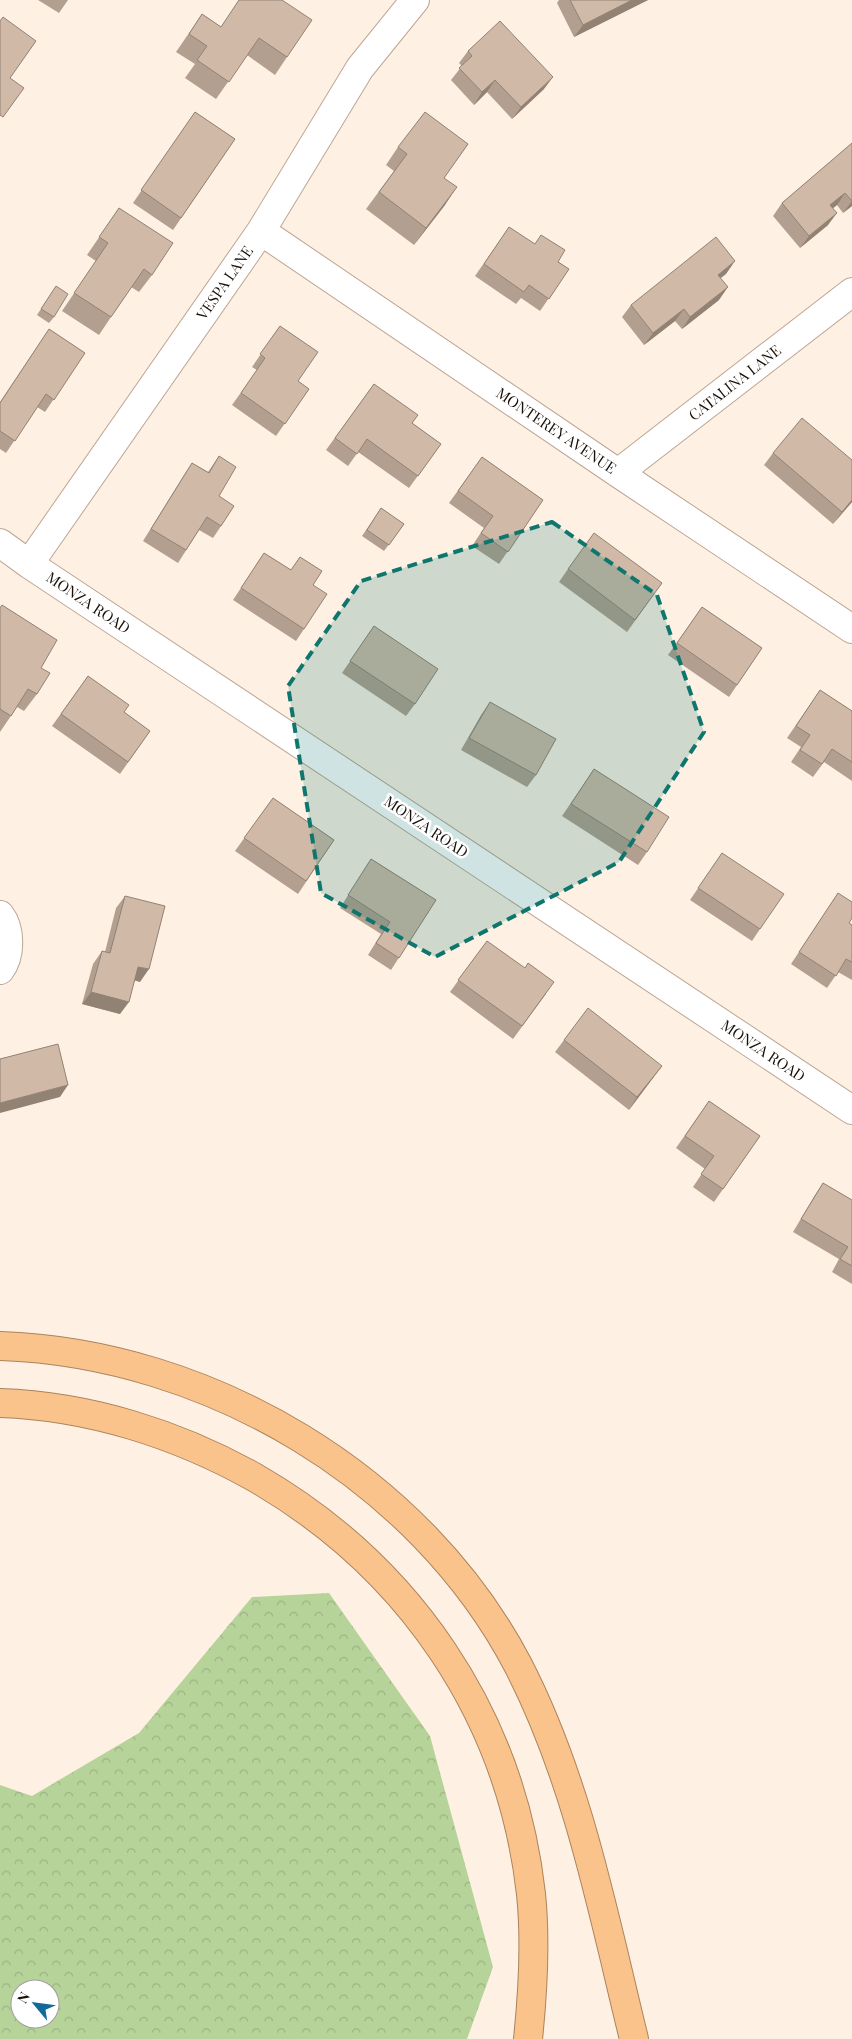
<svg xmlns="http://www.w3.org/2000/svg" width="852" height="2039" font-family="'Playfair Display',serif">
<defs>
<pattern id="forest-crowns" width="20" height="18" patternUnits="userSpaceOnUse" patternTransform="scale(1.25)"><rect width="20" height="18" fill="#b6d399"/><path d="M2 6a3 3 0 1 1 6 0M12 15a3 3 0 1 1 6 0" fill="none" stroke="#9cb482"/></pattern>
</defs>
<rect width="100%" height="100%" fill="#fff0e4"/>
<path fill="url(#forest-crowns)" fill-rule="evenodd" d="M 329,1593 L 430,1736 L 493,1967 L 467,2039 L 0,2039 L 0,1785 L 32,1796 L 139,1733 L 252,1597 ZM 20,1989 L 50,1989 L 50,2019 L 20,2019 Z"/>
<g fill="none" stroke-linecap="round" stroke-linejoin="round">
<g stroke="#bda693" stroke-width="30">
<path id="minor" d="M 261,231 L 618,473 L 852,629
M 618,473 L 852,292
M 0,543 L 29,564 L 852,1110
M 29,564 L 261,231 L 360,68 L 415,0
M 0,915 C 11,929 11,956 0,970"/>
</g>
<g stroke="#aa845d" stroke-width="30">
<path id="motorway" d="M 0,1346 C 209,1353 420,1478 518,1665 C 578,1781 603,1913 634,2039
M 0,1403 C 89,1406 177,1434 254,1477 C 409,1566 511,1715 531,1894 C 536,1942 533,1991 528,2039"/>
</g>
<use href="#minor" stroke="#fff" stroke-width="28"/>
<use href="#motorway" stroke="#fac38c" stroke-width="28"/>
</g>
<path fill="#b39f8f" d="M 38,0 L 68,0 L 59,13 Z
M 239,0 L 282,0 L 287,57 L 275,75 L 247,55 L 216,99 L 185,78 L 195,64 L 176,52 L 202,14 L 221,27 Z
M 559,0 L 648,0 L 574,37 L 557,3 Z
M 468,51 L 544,89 L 512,119 L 487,92 L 474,105 L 451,80 L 462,66 L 459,63 Z
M 195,112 L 235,139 L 173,230 L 133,203 Z
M 852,143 L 852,206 L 843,213 L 837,205 L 833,208 L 828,225 L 800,248 L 773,216 L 782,203 Z
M 468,144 L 444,178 L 445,205 L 414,245 L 366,209 L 394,171 L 386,165 L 398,147 Z
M 119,208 L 152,275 L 139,292 L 131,287 L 99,335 L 62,311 L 96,261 L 87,255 Z
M 509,227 L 569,269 L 540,311 L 521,298 L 516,304 L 475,276 Z
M 726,274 L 720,278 L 719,300 L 682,329 L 675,321 L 644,345 L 622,317 L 631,305 Z
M 52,292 L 54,317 L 49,323 L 37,315 Z
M 280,326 L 298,381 L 309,389 L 276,436 L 232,405 L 257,370 L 252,367 Z
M 49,329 L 85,353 L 45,412 L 37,407 L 6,453 L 0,449 L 0,402 Z
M 374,384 L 412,423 L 441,444 L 409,488 L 358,452 L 348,466 L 326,450 Z
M 773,453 L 852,460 L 852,502 L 833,524 L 764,465 Z
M 219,456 L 219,496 L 221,526 L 213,538 L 199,530 L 178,563 L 143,541 L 184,475 L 192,463 L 208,472 Z
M 482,457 L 543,500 L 499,564 L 472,546 L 484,528 L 449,503 Z
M 381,508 L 404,524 L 384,551 L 362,536 Z
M 264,553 L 291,570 L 300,557 L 313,585 L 304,629 L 296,641 L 233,600 Z
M 568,569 L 662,583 L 627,632 L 559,582 Z
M 702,607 L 762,648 L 729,697 L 668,655 Z
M 0,608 L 41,668 L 37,694 L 24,711 L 17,707 L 0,732 Z
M 374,626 L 415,704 L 406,716 L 342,673 Z
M 88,676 L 124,712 L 150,731 L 120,774 L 52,726 Z
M 820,690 L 852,711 L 852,781 L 824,762 L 813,777 L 791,762 L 801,747 L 787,738 Z
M 490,702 L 536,775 L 527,787 L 461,750 L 481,715 Z
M 594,769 L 647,852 L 638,865 L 562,816 Z
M 273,798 L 334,840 L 298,894 L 235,851 Z
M 722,853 L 760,929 L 752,941 L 690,900 Z
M 371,859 L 436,900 L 391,970 L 368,955 L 381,934 L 340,908 Z
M 838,893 L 849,923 L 852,925 L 852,980 L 838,972 L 827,988 L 791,964 Z
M 125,896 L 140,982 L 135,980 L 120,1014 L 82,1004 L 93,964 L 102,951 L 105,952 L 116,908 Z
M 487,941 L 546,994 L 513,1039 L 450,992 Z
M 564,1040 L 662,1066 L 629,1110 L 555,1052 Z
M 709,1101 L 760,1136 L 714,1202 L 693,1187 L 705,1169 L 676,1148 Z
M 823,1183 L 852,1200 L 852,1284 L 832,1272 L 839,1259 L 793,1232 L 815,1195 Z"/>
<path fill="#928274" d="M 632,0 L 648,0 L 574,37 L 583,25 Z
M 553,77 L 544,89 L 512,119 L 521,107 Z
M 495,80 L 487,92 L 474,105 L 482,92 Z
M 457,187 L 445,205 L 414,245 L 426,228 Z
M 845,193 L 837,205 L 822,217 L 830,205 Z
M 852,201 L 852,206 L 843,213 Z
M 837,213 L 828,225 L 800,248 L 809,236 Z
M 735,261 L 726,274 L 709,287 L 718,275 Z
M 728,287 L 719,300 L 682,329 L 690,317 Z
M 684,309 L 675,321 L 644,345 L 653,333 Z
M 852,500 L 852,502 L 833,524 L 842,512 Z
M 138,967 L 149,969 L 140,982 L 130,979 Z
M 91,992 L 129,1002 L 120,1014 L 82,1004 Z
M 662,1066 L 629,1110 L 637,1097 Z
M 68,1085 L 60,1097 L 0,1113 L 0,1103 Z"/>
<path fill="#d0b9a6" stroke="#928274" d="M 239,0 L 282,0 L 312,20 L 287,57 L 259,38 L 229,82 L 197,60 L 207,46 L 189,34 L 202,14 L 221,27 Z
M 570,0 L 632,0 L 583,25 Z
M 3,17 L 36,41 L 10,78 L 24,88 L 3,117 L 0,115 L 0,21 Z
M 500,21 L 553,77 L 521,107 L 495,80 L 482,92 L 459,68 L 472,56 L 468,51 Z
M 195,112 L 235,139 L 181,218 L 141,190 Z
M 425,112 L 468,144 L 444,178 L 457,187 L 426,228 L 379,192 L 407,154 L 398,147 Z
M 852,143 L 852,201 L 845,193 L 830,205 L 837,213 L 809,236 L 782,203 Z
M 119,208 L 173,243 L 152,275 L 144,269 L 111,317 L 74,293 L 108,243 L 99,237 Z
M 509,227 L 535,244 L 541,235 L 565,250 L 558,262 L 569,269 L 549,299 L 529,285 L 524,292 L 484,264 Z
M 716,237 L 735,261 L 718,275 L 728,287 L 690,317 L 684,309 L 653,333 L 631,305 Z
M 56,286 L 68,294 L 54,317 L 41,309 Z
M 280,326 L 318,352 L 298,381 L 309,389 L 285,424 L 241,393 L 265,358 L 260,354 Z
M 49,329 L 85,353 L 54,400 L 46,394 L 15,441 L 0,431 L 0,403 Z
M 374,384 L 418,415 L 412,423 L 441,444 L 418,476 L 367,439 L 357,454 L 335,438 Z
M 802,418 L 852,460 L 852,500 L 842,512 L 773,453 Z
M 219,456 L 236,467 L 219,496 L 234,506 L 221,526 L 207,517 L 186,550 L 151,529 L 192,463 L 209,473 Z
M 482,457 L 543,500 L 508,552 L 481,533 L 493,516 L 458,491 Z
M 381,508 L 404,524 L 389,545 L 367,530 Z
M 594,533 L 662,583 L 635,620 L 568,569 Z
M 264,553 L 291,570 L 300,557 L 322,571 L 313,585 L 327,594 L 304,629 L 241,588 Z
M 2,605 L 57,640 L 41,668 L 50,673 L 37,694 L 28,689 L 11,716 L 0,709 L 0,608 Z
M 702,607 L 762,648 L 737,685 L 677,643 Z
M 374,626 L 438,669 L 415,704 L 350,661 Z
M 88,676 L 129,705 L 124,712 L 150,731 L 128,762 L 61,714 Z
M 820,690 L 852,711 L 852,762 L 832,749 L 822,764 L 800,750 L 810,735 L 796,726 Z
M 490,702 L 556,739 L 536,775 L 469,738 Z
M 594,769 L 669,817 L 647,852 L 571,804 Z
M 273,798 L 334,840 L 306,881 L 244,838 Z
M 722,853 L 784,894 L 760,929 L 698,888 Z
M 371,859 L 436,900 L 399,958 L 376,943 L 390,922 L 348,895 Z
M 838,893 L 852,902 L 852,918 L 849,923 L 852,925 L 852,962 L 846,959 L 836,976 L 799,952 Z
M 125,896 L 165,906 L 149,969 L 138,967 L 129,1002 L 91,992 L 102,951 L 110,953 Z
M 487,941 L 525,968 L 528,963 L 554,982 L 522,1026 L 458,980 Z
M 588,1008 L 662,1066 L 637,1097 L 564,1040 Z
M 58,1044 L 68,1085 L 0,1103 L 0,1059 Z
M 709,1101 L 760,1136 L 723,1189 L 701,1174 L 714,1156 L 685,1136 Z
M 823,1183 L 852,1200 L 852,1266 L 840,1259 L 848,1247 L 801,1219 Z"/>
<path fill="#0f766e" fill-opacity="0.2" stroke="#0f766e" stroke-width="4" stroke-dasharray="10 6" stroke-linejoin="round" d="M 552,522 L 657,595 L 704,732 L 619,862 L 435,957 L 321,893 L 288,686 L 361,581 Z"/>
<g text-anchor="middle" stroke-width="5" stroke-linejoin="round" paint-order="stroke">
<g font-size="15" fill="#160e07" stroke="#fff">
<text transform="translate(225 283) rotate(-55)" y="5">VESPA LANE</text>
<text transform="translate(735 383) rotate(-38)" y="5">CATALINA LANE</text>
<text transform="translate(556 431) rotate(34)" y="5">MONTEREY AVENUE</text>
<text transform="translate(88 603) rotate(34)" y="5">MONZA ROAD</text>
<text transform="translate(426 827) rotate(34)" y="5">MONZA ROAD</text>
<text transform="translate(763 1051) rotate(34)" y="5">MONZA ROAD</text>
</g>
</g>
<g transform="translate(35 2004) rotate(299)"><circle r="24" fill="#ffffff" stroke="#a29f9c"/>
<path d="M0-4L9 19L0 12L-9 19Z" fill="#13699a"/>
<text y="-8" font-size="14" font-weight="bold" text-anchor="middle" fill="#160e07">N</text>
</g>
</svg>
